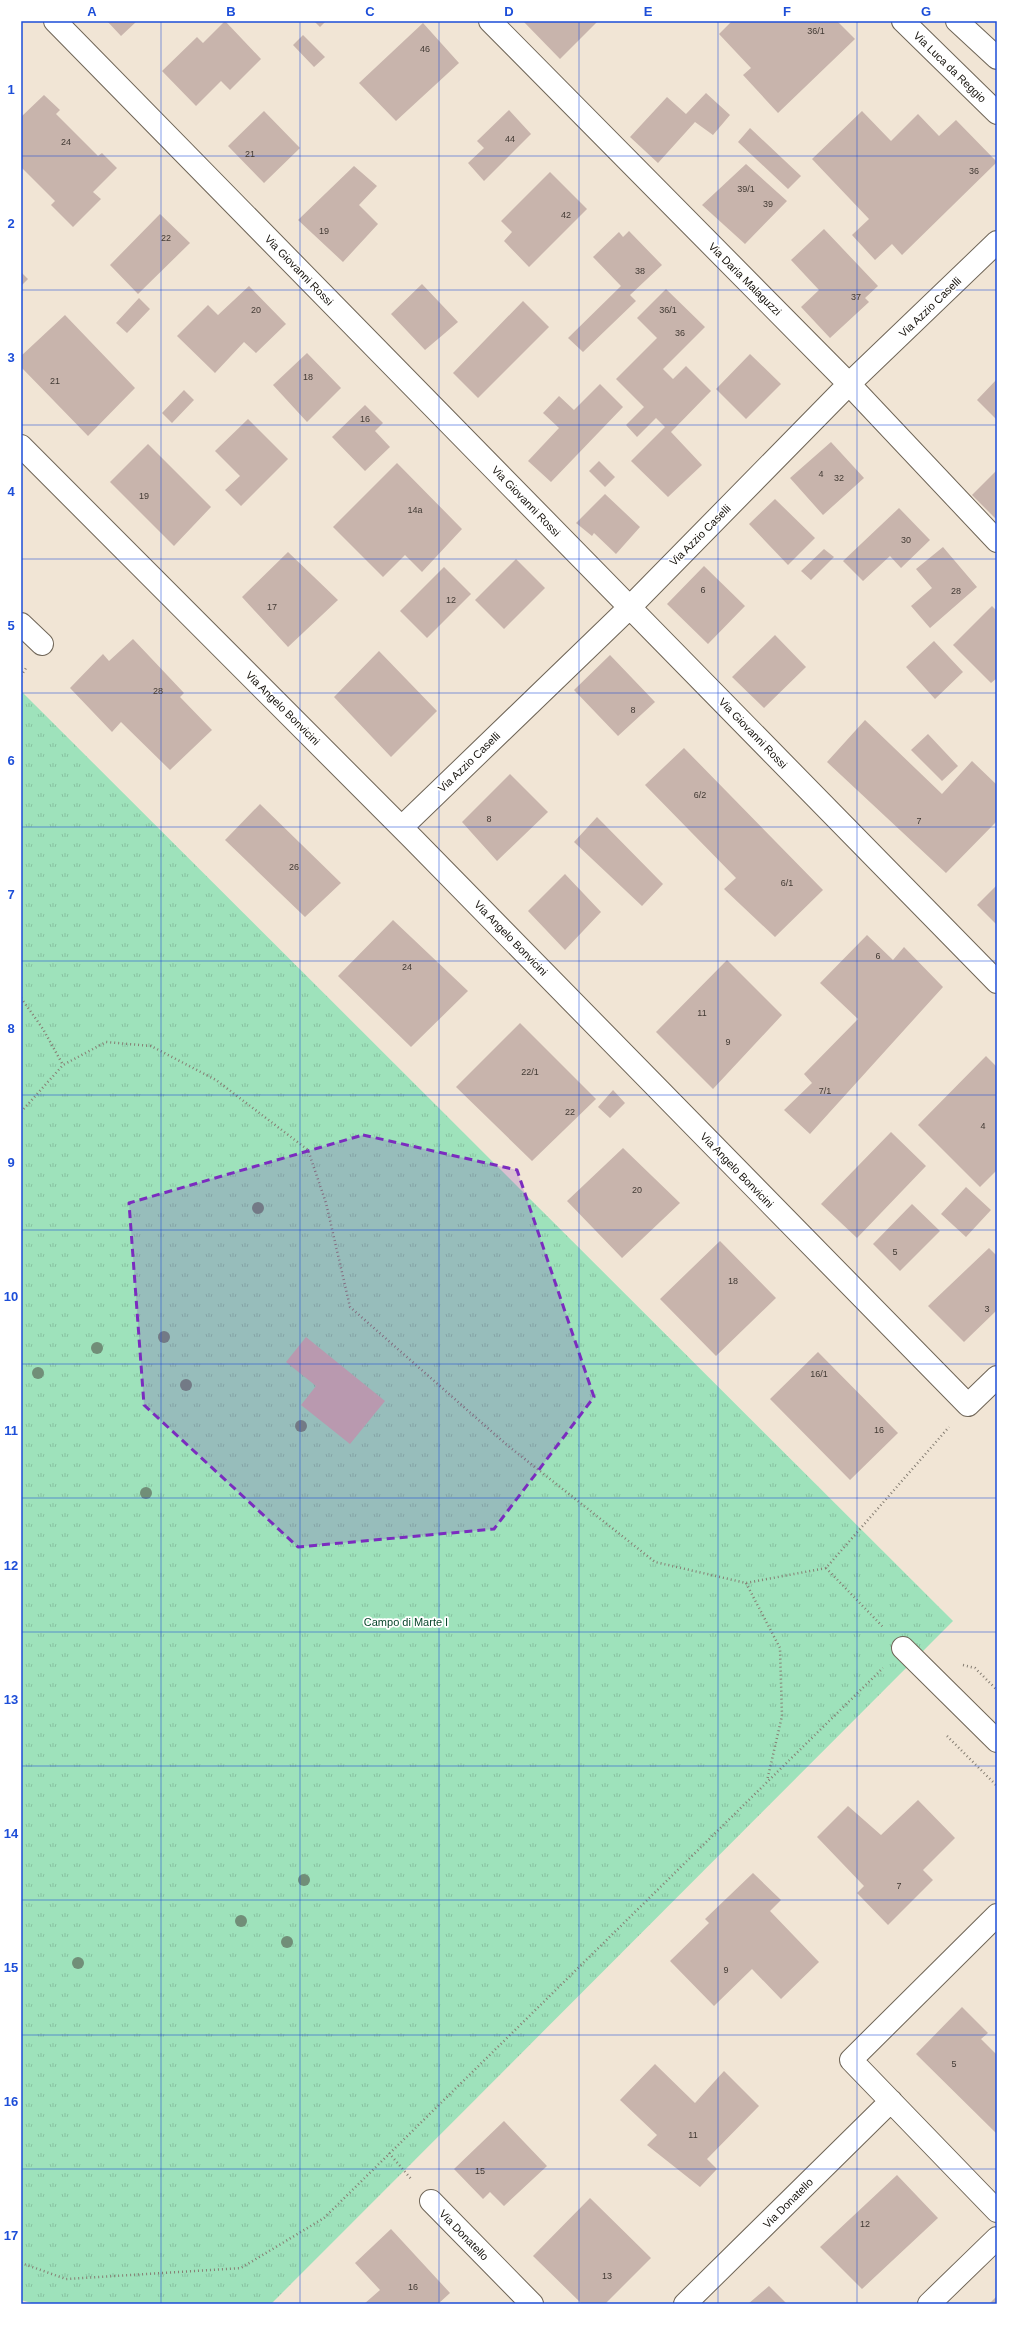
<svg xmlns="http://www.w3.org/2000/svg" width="1018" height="2325" font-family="Helvetica,sans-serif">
<defs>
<pattern id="park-tufts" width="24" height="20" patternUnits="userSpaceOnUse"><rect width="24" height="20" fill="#9ee2bb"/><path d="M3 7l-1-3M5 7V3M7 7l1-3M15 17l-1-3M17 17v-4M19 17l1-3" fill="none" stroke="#87c1a0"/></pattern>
</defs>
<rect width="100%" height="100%" fill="#f1e5d5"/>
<path fill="url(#park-tufts)" d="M 21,691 L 953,1621 L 271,2304 L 35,2304 L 21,2300 Z"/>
<path fill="#c8b4ac" d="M 107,21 L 137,21 L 121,36 Z
M 225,21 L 261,59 L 230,90 L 221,81 L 196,106 L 162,71 L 197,37 L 203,43 Z
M 314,21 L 326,21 L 320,27 Z
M 523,21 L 598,21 L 560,59 Z
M 732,21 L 837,21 L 855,39 L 778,113 L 743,75 L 751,68 L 719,34 Z
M 423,23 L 459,63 L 396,121 L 359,83 Z
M 303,35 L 325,57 L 314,67 L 293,45 Z
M 706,93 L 730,115 L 713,135 L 695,122 L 658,163 L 630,137 L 667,97 L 686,114 Z
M 44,95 L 60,110 L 56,114 L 98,156 L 102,153 L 117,168 L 93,192 L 101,199 L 73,227 L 51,205 L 55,201 L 21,167 L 21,117 Z
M 509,110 L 531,134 L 484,181 L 468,163 L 484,148 L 477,141 Z
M 264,111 L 300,148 L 264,183 L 228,146 Z
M 862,111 L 891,141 L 918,114 L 939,136 L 956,120 L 997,162 L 902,255 L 892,244 L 875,260 L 852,235 L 869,219 L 812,159 Z
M 750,128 L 801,176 L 788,189 L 738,142 Z
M 746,164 L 787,201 L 745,244 L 702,205 Z
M 354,166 L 377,186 L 359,205 L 378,224 L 343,262 L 298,220 Z
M 550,172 L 587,209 L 529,267 L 504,241 L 512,232 L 501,221 Z
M 160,214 L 190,243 L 138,294 L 110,265 Z
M 824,229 L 878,286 L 865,298 L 869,302 L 830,338 L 801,307 L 819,290 L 791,260 Z
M 629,231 L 662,265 L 630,295 L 636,301 L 583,352 L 568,338 L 621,286 L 593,257 L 619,232 L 623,237 Z
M 21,272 L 28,279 L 21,286 Z
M 422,284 L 458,322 L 425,350 L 391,314 Z
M 249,286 L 286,324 L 256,353 L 244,342 L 215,373 L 177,336 L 208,305 L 218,315 Z
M 666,289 L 705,327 L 663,369 L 673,379 L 686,366 L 711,391 L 671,432 L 702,465 L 668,497 L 631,461 L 665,427 L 656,418 L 637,437 L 626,425 L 644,407 L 616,379 L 657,338 L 637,318 Z
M 139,298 L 150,309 L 127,333 L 116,323 Z
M 523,301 L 549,327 L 478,398 L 453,373 Z
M 65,315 L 135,388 L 88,436 L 21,367 L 21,356 Z
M 307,353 L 341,388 L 307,422 L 273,385 Z
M 750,354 L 781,384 L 746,419 L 716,389 Z
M 997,379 L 997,420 L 977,400 Z
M 600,384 L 623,407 L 551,482 L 528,461 L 559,428 L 543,413 L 559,396 L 574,410 Z
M 184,390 L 194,400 L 172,423 L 162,413 Z
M 365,405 L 383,423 L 375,431 L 390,447 L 365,471 L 332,437 Z
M 248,419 L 288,459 L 241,506 L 225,490 L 240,476 L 215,451 Z
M 831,442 L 864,478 L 823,515 L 790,478 Z
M 148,444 L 211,507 L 174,546 L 110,482 Z
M 599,461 L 615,477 L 605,487 L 589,471 Z
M 397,463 L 462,529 L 422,572 L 405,555 L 383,577 L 333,527 Z
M 997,470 L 997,520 L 972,495 Z
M 605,494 L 640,527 L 616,554 L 594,533 L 592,536 L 576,523 Z
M 775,499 L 815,538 L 788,565 L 749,524 Z
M 899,508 L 930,540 L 901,568 L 890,556 L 863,581 L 843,561 Z
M 943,547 L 977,587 L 930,628 L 911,606 L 932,588 L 916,569 Z
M 824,549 L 834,557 L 811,580 L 801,571 Z
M 288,552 L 338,600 L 288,647 L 242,597 Z
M 516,559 L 545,588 L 504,629 L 475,600 Z
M 704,566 L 745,606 L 708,644 L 667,604 Z
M 444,567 L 471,594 L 427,638 L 400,611 Z
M 992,606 L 997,611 L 997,678 L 991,683 L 953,645 Z
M 775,635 L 806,667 L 764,708 L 732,677 Z
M 133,639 L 184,693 L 180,697 L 212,730 L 170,770 L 121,722 L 112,732 L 70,688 L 103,654 L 109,661 Z
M 934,641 L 963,672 L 935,699 L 906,667 Z
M 379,651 L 437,711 L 391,757 L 334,697 Z
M 610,655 L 655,702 L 618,736 L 574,690 Z
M 865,720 L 942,794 L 972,761 L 997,785 L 997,821 L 946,873 L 827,762 Z
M 928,734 L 958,766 L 942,781 L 911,750 Z
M 684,748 L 823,890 L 775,937 L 724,889 L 736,878 L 645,785 Z
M 510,774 L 548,812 L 497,861 L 462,822 Z
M 260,804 L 341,883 L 305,917 L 225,840 Z
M 597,817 L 663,884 L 642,906 L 574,842 Z
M 565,874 L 601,912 L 565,950 L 528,911 Z
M 997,885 L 997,925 L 977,905 Z
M 393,920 L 468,991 L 411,1047 L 338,976 Z
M 867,935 L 893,960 L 904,947 L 943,987 L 810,1134 L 784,1110 L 812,1083 L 804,1074 L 858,1019 L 820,983 Z
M 727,960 L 782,1015 L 713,1089 L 656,1032 Z
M 520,1023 L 596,1099 L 532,1161 L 456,1087 Z
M 986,1056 L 997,1067 L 997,1170 L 980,1187 L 918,1125 Z
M 613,1090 L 625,1103 L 610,1118 L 598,1107 Z
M 891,1132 L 926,1166 L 857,1238 L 821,1204 Z
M 623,1148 L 680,1203 L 622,1258 L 567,1201 Z
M 966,1187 L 991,1210 L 966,1237 L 941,1214 Z
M 912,1204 L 940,1231 L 900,1271 L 873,1244 Z
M 720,1241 L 776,1298 L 716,1356 L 660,1299 Z
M 989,1248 L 997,1256 L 997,1310 L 964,1342 L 928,1306 Z
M 306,1337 L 385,1401 L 350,1444 L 301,1405 L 316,1386 L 286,1362 Z
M 818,1352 L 898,1433 L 850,1480 L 770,1399 Z
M 918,1800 L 955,1838 L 923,1870 L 933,1880 L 888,1925 L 857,1893 L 864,1886 L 817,1837 L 848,1806 L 881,1835 Z
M 753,1873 L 781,1900 L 770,1911 L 819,1962 L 781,1999 L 752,1969 L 714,2006 L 670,1961 L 709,1923 L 705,1919 Z
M 962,2007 L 988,2033 L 981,2039 L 997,2055 L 997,2134 L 916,2054 Z
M 655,2064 L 695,2103 L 724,2071 L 759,2106 L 707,2159 L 717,2169 L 700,2187 L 647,2145 L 657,2135 L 620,2100 Z
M 504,2121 L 547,2166 L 504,2206 L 490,2192 L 483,2199 L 454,2169 Z
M 897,2175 L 938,2218 L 862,2289 L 820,2247 Z
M 590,2198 L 651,2258 L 605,2304 L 582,2304 L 533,2256 Z
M 391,2229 L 450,2293 L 438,2304 L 364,2304 L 380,2290 L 355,2263 Z
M 769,2286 L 787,2304 L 748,2304 Z
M 997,2296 L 997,2304 L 989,2304 Z"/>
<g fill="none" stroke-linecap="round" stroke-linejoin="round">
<g stroke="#6f6557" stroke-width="24">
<path id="minor" d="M 55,21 L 997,982
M 490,21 L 849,384 L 997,541
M 903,21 L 997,113
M 21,446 L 413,839 L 968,1405 L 997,1377
M 21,624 L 42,644
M 402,827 L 630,607 L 849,384 L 997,242
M 903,1648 L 997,1741
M 997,1915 L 851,2060 L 997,2211
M 431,2201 L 532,2304
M 685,2304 L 891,2101
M 929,2304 L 997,2238"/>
</g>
<g stroke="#6f6557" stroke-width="24">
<path id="secondary" d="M 957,21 L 997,58"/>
</g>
<path stroke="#867e73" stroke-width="2.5" stroke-dasharray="1 3" stroke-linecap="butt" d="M 21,676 L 26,668
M 21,998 L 43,1029 L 63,1065
M 21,1112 L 63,1065 L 106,1042 L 151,1046 L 216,1080 L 308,1150 L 326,1203 L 350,1307 L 507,1445 L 655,1562 L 746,1583 L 826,1568 L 949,1427
M 826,1568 L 884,1628
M 746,1583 L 780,1648 L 782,1716 L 767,1781
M 963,1665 L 975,1668 L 997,1690
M 947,1736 L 997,1786
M 389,2153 L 412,2180
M 21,2263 L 66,2279 L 241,2268 L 324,2218 L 883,1668"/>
<use href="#minor" stroke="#fff" stroke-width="22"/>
<use href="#secondary" stroke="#fff" stroke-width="22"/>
</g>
<g fill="#718e78">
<circle cx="258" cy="1208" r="6"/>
<circle cx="164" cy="1337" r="6"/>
<circle cx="97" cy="1348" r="6"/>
<circle cx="38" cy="1373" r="6"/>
<circle cx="186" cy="1385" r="6"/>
<circle cx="301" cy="1426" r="6"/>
<circle cx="146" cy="1493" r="6"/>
<circle cx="304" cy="1880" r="6"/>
<circle cx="241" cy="1921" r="6"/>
<circle cx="287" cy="1942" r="6"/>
<circle cx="78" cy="1963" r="6"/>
</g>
<path fill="#7b2cbf" fill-opacity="0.2" stroke="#7b2cbf" stroke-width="3" stroke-dasharray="8 5" stroke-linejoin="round" d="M 363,1135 L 517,1170 L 594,1397 L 494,1529 L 298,1547 L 144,1405 L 129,1203 Z"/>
<path fill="none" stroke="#1d4ed8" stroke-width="1" stroke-opacity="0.55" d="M 161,21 L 161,2304M 300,21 L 300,2304M 439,21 L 439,2304M 579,21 L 579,2304M 718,21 L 718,2304M 857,21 L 857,2304M 21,156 L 997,156M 21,290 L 997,290M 21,425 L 997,425M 21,559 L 997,559M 21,693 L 997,693M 21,827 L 997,827M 21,961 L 997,961M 21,1095 L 997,1095M 21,1230 L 997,1230M 21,1364 L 997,1364M 21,1498 L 997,1498M 21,1632 L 997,1632M 21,1766 L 997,1766M 21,1900 L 997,1900M 21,2035 L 997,2035M 21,2169 L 997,2169"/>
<g text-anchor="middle" stroke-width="3.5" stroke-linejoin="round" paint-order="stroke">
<g font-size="9" fill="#423a34">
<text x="816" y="34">36/1</text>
<text x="425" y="52">46</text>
<text x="510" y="142">44</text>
<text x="66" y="145">24</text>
<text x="250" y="157">21</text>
<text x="974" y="174">36</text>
<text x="746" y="192">39/1</text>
<text x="768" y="207">39</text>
<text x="566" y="218">42</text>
<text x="324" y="234">19</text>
<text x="166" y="241">22</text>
<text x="640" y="274">38</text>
<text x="856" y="300">37</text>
<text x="256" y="313">20</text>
<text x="668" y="313">36/1</text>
<text x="680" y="336">36</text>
<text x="308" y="380">18</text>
<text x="55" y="384">21</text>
<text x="365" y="422">16</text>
<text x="821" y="477">4</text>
<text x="839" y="481">32</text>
<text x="144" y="499">19</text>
<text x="415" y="513">14a</text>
<text x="906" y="543">30</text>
<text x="703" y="593">6</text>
<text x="956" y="594">28</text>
<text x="451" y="603">12</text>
<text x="272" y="610">17</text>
<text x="158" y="694">28</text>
<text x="633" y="713">8</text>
<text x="700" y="798">6/2</text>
<text x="489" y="822">8</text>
<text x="919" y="824">7</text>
<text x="294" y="870">26</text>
<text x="787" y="886">6/1</text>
<text x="878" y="959">6</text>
<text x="407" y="970">24</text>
<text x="702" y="1016">11</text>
<text x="728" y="1045">9</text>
<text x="530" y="1075">22/1</text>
<text x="825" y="1094">7/1</text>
<text x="570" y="1115">22</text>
<text x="983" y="1129">4</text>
<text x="637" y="1193">20</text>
<text x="895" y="1255">5</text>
<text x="733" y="1284">18</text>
<text x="987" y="1312">3</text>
<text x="819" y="1377">16/1</text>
<text x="879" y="1433">16</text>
<text x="899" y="1889">7</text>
<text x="726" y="1973">9</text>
<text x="954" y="2067">5</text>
<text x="693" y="2138">11</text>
<text x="480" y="2174">15</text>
<text x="865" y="2227">12</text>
<text x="607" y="2279">13</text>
<text x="413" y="2290">16</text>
</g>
<g font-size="11" fill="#16120c" stroke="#fff">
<text transform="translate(950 67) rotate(44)" y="4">Via Luca da Reggio</text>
<text transform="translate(299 270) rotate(46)" y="4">Via Giovanni Rossi</text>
<text transform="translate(745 279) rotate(45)" y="4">Via Daria Malaguzzi</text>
<text transform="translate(930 307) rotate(-44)" y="4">Via Azzio Caselli</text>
<text transform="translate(526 501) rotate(46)" y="4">Via Giovanni Rossi</text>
<text transform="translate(700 535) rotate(-45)" y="4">Via Azzio Caselli</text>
<text transform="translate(283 708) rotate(45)" y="4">Via Angelo Bonvicini</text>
<text transform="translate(753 733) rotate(46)" y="4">Via Giovanni Rossi</text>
<text transform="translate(469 762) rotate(-44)" y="4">Via Azzio Caselli</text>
<text transform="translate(511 938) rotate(46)" y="4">Via Angelo Bonvicini</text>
<text transform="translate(737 1170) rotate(46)" y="4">Via Angelo Bonvicini</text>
<text transform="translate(788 2203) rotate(-45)" y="4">Via Donatello</text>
<text transform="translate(464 2235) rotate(46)" y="4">Via Donatello</text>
</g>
<g font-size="11" fill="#09472c" stroke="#fff">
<text x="406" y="1626">Campo di Marte I</text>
</g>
</g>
<rect width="1018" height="2325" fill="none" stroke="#ffffff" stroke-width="44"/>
<rect x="22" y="22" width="974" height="2281" fill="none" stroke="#1d4ed8" stroke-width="1.5"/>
<g font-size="13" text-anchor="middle" font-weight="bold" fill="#1d4ed8">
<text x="92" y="16">A</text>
<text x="231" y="16">B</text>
<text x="370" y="16">C</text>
<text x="509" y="16">D</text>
<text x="648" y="16">E</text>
<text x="787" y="16">F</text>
<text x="926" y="16">G</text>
<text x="11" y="94">1</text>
<text x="11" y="228">2</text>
<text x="11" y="362">3</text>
<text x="11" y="496">4</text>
<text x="11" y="630">5</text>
<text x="11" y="765">6</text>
<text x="11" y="899">7</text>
<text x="11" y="1033">8</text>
<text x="11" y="1167">9</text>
<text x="11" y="1301">10</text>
<text x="11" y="1435">11</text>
<text x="11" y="1570">12</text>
<text x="11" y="1704">13</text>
<text x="11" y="1838">14</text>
<text x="11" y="1972">15</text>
<text x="11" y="2106">16</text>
<text x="11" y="2240">17</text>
</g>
</svg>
